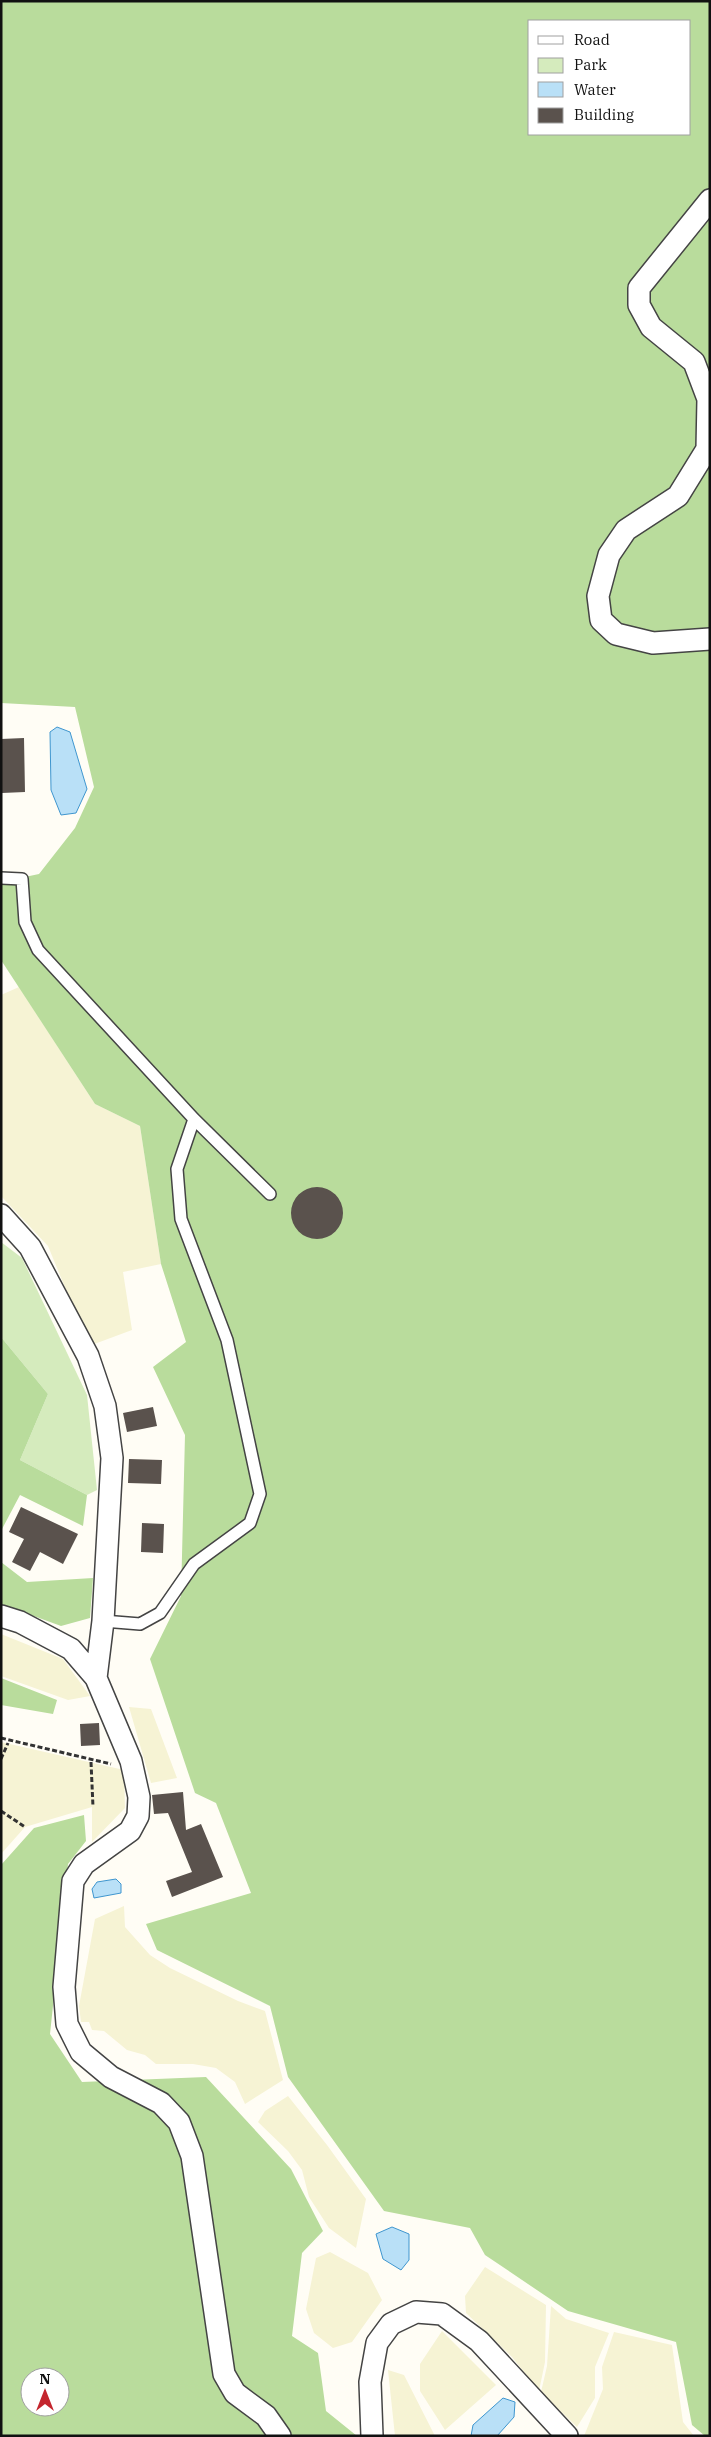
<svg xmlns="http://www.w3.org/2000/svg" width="711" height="2437" font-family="'IBM Plex Serif',serif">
<rect width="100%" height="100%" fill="#fffdf5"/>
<path fill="#f6f3d4" d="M 19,987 L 95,1104 L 140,1126 L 161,1264 L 123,1272 L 132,1330 L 89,1346 L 48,1246 L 1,1196 L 1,995 Z
M 1,1634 L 63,1659 L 90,1696 L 68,1700 L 1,1676 Z
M 129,1707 L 151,1709 L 177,1778 L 151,1783 Z
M 1,1742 L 124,1770 L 125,1808 L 92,1842 L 92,1807 L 25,1827 L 1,1854 Z
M 124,1906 L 125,1927 L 150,1955 L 170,1968 L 238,2001 L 265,2011 L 283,2080 L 245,2104 L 235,2082 L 216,2068 L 193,2064 L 156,2064 L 145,2055 L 127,2050 L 104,2031 L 92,2030 L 89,2022 L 81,2022 L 79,2006 L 95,1919 Z
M 288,2096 L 327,2145 L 366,2199 L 356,2248 L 329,2228 L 309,2197 L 302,2170 L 288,2151 L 258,2122 L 265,2111 Z
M 330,2252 L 368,2273 L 382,2300 L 352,2342 L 333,2348 L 314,2333 L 306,2309 L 316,2258 Z
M 485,2267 L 546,2305 L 545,2362 L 539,2391 L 512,2357 L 466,2313 L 465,2296 Z
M 551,2306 L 566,2319 L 609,2333 L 595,2367 L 595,2398 L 577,2427 L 541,2392 L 547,2366 Z
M 442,2331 L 496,2385 L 445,2430 L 420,2391 L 420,2364 Z
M 614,2332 L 672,2345 L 683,2422 L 694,2436 L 584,2436 L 603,2389 L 602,2367 Z
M 388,2370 L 404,2375 L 435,2436 L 395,2436 Z"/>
<path fill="#d5ebbd" d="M 1,1242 L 22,1258 L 87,1395 L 97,1490 L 87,1495 L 20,1460 L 48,1394 L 1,1337 Z"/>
<path fill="#b9dc9c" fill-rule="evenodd" d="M 1,1 L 710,1 L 710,2436 L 705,2436 L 692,2425 L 676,2342 L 568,2311 L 485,2255 L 470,2228 L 384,2211 L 288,2077 L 270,2006 L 157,1950 L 146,1924 L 251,1893 L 216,1803 L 195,1793 L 150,1659 L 181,1596 L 185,1435 L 153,1367 L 186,1342 L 161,1264 L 140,1126 L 95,1104 L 1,960 L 1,882 L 39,874 L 75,828 L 94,787 L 75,707 L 1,703 ZM 530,21 L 690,21 L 690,134 L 530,134 Z
M 1,1337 L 48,1394 L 20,1460 L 87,1495 L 83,1526 L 20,1495 L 1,1531 Z
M 1,1562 L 27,1582 L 93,1578 L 90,1618 L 61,1626 L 1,1604 Z
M 1,1678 L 57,1700 L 53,1714 L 1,1705 Z
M 84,1815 L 86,1841 L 68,1864 L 50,2034 L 82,2082 L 206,2077 L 291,2169 L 323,2231 L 302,2253 L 292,2336 L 318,2353 L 326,2411 L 357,2436 L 1,2436 L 1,1865 L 34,1828 ZM 30,2377 L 60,2377 L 60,2407 L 30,2407 Z"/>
<path fill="#b9e0f7" stroke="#3f96cf" d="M 57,727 L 70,732 L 87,789 L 76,813 L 61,815 L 51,790 L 50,732 Z
M 116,1879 L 121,1884 L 121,1893 L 94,1898 L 92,1889 L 97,1882 Z
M 392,2227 L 409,2234 L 409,2260 L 401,2270 L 383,2259 L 376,2234 Z
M 503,2398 L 515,2402 L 514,2417 L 497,2436 L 471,2436 L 473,2425 Z"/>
<path fill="#5a524d" d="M 24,738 L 25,792 L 2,793 L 1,739 Z
M291 1213a26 26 0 1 1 52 0a26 26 0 1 1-52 0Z
M 153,1407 L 157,1426 L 127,1432 L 123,1413 Z
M 129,1459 L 162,1460 L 161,1484 L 128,1483 Z
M 21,1507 L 78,1534 L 63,1564 L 40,1552 L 30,1571 L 12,1562 L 24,1539 L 9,1532 Z
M 142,1523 L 164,1524 L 163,1553 L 141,1552 Z
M 99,1723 L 100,1745 L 81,1746 L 80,1724 Z
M 183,1792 L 186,1830 L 201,1824 L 223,1877 L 172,1897 L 166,1881 L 192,1872 L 168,1813 L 154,1814 L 152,1795 Z"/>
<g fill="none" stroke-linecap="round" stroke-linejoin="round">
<g stroke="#444" stroke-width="14">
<path id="lane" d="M 1,878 L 22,879 L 25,922 L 38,950 L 194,1119 L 270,1194
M 103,1621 L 140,1624 L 160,1613 L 194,1564 L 250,1523 L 260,1494 L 227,1340 L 181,1219 L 177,1169 L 194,1119"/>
</g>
<g stroke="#444" stroke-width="24">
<path id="street" d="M 710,200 L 639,288 L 639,305 L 651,327 L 694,362 L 708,399 L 707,449 L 678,496 L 626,530 L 609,555 L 598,596 L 601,620 L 616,634 L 653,643 L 710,639
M 1,1215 L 30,1247 L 88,1356 L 105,1406 L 112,1458 L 103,1621 L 96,1678
M 1,1616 L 20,1622 L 71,1649 L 96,1678 L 131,1761 L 139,1797 L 138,1816 L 130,1831 L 84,1864 L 73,1881 L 64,1987 L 67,2024 L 81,2052 L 111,2077 L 161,2103 L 179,2122 L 192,2156 L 224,2374 L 235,2393 L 266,2416 L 280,2436
M 372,2436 L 370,2382 L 377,2343 L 391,2324 L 416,2312 L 442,2314 L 479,2341 L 567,2436"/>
</g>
<path stroke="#333" stroke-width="3" stroke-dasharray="5 2.5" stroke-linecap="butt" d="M 1,1738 L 111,1764
M 1,1759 L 8,1743
M 91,1762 L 93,1807
M 1,1811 L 25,1827"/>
<use href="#lane" stroke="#fff" stroke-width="11"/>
<use href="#street" stroke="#fff" stroke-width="21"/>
</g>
<rect width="711" height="2437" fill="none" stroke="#111111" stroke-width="5"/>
<rect x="528" y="20" width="162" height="115" fill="#ffffff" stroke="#a0a0a0"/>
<rect x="538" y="36" width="25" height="8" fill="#ffffff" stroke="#a0a0a0"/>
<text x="574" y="45" font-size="15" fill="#111111">Road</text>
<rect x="538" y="58" width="25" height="15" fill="#d5ebbd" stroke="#a0a0a0"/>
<text x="574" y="70" font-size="15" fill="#111111">Park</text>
<rect x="538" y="82" width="25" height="15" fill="#b9e0f7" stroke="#a0a0a0"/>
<text x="574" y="95" font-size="15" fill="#111111">Water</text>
<rect x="538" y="108" width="25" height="15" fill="#5a524d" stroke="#a0a0a0"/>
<text x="574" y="120" font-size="15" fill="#111111">Building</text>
<g transform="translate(45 2392)"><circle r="24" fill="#ffffff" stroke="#a0a0a0"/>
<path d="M0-4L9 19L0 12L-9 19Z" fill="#c4262e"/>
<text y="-8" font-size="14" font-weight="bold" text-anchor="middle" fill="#111111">N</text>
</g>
</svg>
